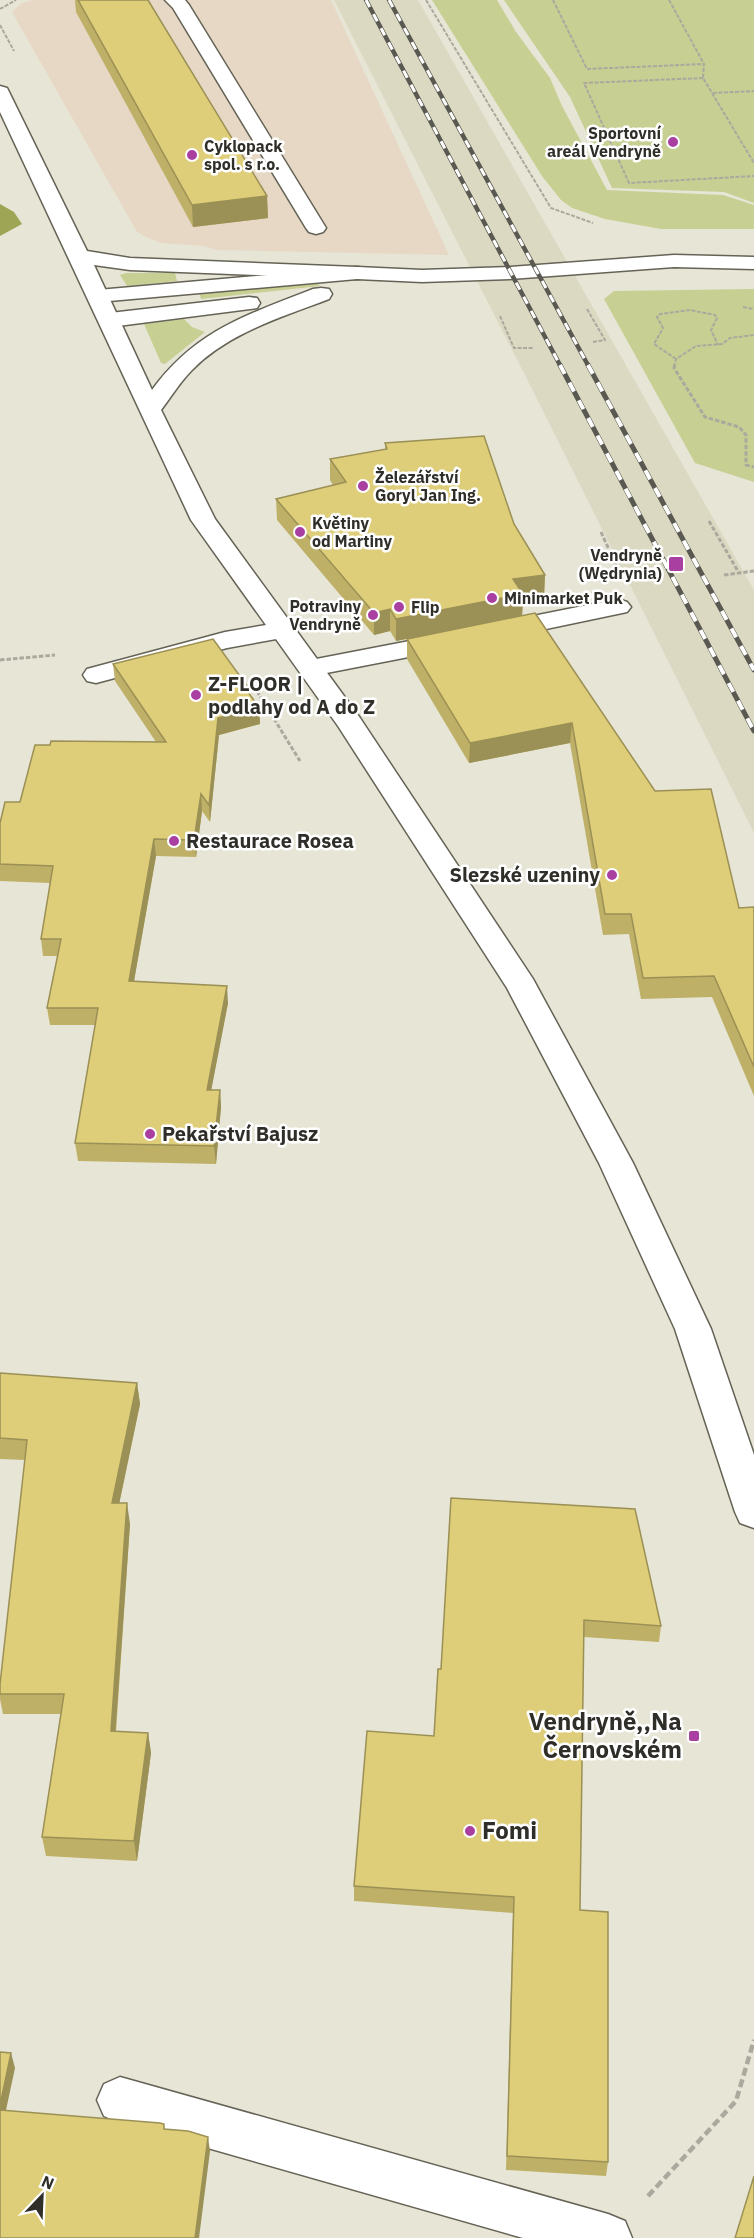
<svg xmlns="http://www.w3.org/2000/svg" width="754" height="2238" font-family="'IBM Plex Sans',sans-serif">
<rect width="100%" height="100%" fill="#e7e5d6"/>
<path fill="#dcd9c3" d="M 334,0 L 418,0 L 754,590 L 754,833 L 529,383 Z"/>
<path fill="#e6d8c5" d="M 33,0 L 331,0 L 449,255 L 217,250 L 203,246 L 162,243 L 148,238 L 137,232 L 12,12 L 22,3 Z"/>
<path fill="#c8cf93" d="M 432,0 L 497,0 L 516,32 L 550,78 L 562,106 L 607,190 L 723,195 L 754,205 L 754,229 L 661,229 L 605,219 L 572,208 L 561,200 L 542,176 Z
M 504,0 L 754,0 L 754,203 L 724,192 L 612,188 L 570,97 Z
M 126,273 L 175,273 L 177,281 L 127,286 L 120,275 Z
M 318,284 L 320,286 L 201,299 L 199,291 Z
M 754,289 L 754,482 L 695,463 L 604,299 L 614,291 Z
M 184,319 L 192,327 L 205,332 L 165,364 L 161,363 L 144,324 Z"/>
<path fill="#9ea655" d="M 0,204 L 14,212 L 22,224 L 0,236 Z"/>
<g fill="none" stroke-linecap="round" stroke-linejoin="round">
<g stroke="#656356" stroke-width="3">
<path id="minor" d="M 165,0 L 185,0 L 189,5 L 326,228 L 323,232 L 316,234 L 309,232 L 306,228 L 173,8 Z
M 674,255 L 754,257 L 754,269 L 674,267 L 510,279 L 422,282 L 357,279 L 98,302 L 90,301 L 87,296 L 90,291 L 98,290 L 357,267 L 422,270 L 510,267 Z
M 249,297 L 257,298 L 260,303 L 257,308 L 110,327 L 102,325 L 99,320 L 102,315 L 110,313 Z
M 618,599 L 627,602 L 631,607 L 627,612 L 498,639 L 489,637 L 485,631 L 489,625 L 498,623 Z
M 284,622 L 293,624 L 297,630 L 293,636 L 227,648 L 96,683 L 87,681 L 83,675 L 87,669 L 225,632 Z
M 451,633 L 460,635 L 464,641 L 460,647 L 311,676 L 302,674 L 298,668 L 302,662 L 311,660 Z
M 120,2077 L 608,2214 L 625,2221 L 632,2238 L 523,2238 L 120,2123 L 104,2116 L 97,2100 L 104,2084 Z"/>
</g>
<g stroke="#656356" stroke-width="3">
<path id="major" d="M 0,86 L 7,88 L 9,92 L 87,251 L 130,258 L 357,267 L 365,268 L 368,273 L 365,278 L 357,279 L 130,270 L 94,265 L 152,390 C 196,330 247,315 313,289 L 321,288 L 329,289 L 332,294 L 329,299 C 282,317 228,333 192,370 C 180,382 171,397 161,410 L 215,519 L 360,718 L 533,979 L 633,1163 L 711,1329 L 754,1455 L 754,1528 L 740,1523 L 735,1512 L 675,1329 L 599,1163 L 507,988 L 338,726 L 191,520 L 0,112 Z"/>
</g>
<path stroke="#aba99e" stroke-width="2" stroke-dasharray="4 1.5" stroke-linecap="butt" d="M 426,0 L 551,208 L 593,223
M 553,0 L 587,69 L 704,64
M 669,0 L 704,64 L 703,78 L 754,163
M 0,9 L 16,0
M 0,25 L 14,51
M 703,78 L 584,83 L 629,183 L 754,176
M 713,93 L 754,91
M 743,307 L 754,309
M 587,309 L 605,340 L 593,342
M 500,316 L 514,348 L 533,348
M 676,359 L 654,344 L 663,328 L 657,317 L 660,314 L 690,310 L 715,315 L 717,318 L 711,330 L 718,345
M 674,367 L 676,359 L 696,346 L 722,344 L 730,338 L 754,335"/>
<path stroke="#aba99e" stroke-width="3" stroke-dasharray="4.5 2" stroke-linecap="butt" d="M 675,365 L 674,368 L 705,417 L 739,427 L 746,435 L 746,465 L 754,467
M 709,521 L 739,573
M 601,532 L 616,565
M 724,575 L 754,571
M 0,660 L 55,655
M 250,680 L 300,761"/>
<path stroke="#aba99e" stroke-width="4.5" stroke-dasharray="8 4" stroke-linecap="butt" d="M 648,2196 L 736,2101 L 754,2040"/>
<use href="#minor" fill="#fff" fill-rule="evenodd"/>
<use href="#major" fill="#fff" fill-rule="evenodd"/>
<g stroke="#5a5951" stroke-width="4.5">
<path id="rail-far1" d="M 366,0 L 561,367
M 389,0 L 589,367"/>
</g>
<g stroke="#5a5951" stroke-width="5">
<path id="rail" d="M 560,365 L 754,731
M 588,365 L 754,670"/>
</g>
<use href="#rail-far1" stroke="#fff" stroke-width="3" stroke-dasharray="8" stroke-linecap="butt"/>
<use href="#rail" stroke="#fff" stroke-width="4" stroke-dasharray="10" stroke-linecap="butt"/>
</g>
<path fill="#bfb068" d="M 75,0 L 148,0 L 267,196 L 268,218 L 193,227 L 76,12 Z
M 385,443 L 514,524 L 545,575 L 544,597 L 523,600 L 522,616 L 396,641 L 390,631 L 374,635 L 277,520 L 276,499 L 333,485 L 330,480 L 330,459 L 385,449 Z
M 535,613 L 655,791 L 739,908 L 754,907 L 754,1096 L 712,997 L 641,999 L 629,934 L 603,935 L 570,743 L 469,763 L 407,659 L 407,639 Z
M 113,664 L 248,687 L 249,693 L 259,707 L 260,724 L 219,735 L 210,822 L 202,811 L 196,857 L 156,856 L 134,981 L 228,1003 L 211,1090 L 220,1090 L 221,1107 L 216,1164 L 78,1161 L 75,1143 L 95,1025 L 50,1025 L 47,1008 L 58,956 L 43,956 L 41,939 L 50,883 L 0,881 L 0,823 L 20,802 L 156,742 L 115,681 Z
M 0,1373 L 137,1383 L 140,1404 L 119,1503 L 130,1524 L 116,1732 L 148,1733 L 151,1753 L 137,1861 L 46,1856 L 42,1837 L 61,1714 L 3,1714 L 0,1699 L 0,1684 L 25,1460 L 0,1459 Z
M 451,1498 L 661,1626 L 659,1642 L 584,1637 L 580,1910 L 608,2162 L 606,2176 L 506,2170 L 513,1913 L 354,1901 L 354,1886 L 434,1736 L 441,1669 Z"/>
<path fill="#9b9055" d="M 267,196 L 268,218 L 193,227 L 192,205 Z
M 545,575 L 544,597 L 523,600 L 522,616 L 396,641 L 396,619 L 513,579 Z
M 390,609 L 390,631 L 374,635 L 374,613 Z
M 259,707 L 260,724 L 219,735 L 210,822 L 209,805 L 218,718 Z
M 572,723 L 570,743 L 469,763 L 470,743 Z
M 201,794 L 202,811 L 196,857 L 194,840 Z
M 154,839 L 156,856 L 131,998 L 129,981 Z
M 227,986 L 228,1003 L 208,1107 L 207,1090 Z
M 220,1090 L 221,1107 L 216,1164 L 214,1146 Z
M 137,1383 L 140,1404 L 115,1524 L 112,1503 Z
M 127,1503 L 130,1524 L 114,1752 L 111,1731 Z
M 148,1733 L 151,1753 L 137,1861 L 134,1841 Z
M 11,2053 L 15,2068 L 3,2124 L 0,2114 L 0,2105 Z
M 208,2137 L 210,2151 L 199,2238 L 195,2238 Z"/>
<path fill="#decd79" stroke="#9b9055" stroke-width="1.5" d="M 78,0 L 148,0 L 267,196 L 192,205 Z
M 484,436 L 514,524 L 545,575 L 513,579 L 523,594 L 396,619 L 390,609 L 374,613 L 276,499 L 346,482 L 330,459 L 387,449 L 385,443 Z
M 535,613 L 655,791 L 711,789 L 739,908 L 754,907 L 754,1067 L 714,976 L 643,978 L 631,914 L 605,914 L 572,723 L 470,743 L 407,639 Z
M 213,639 L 248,687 L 245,688 L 259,707 L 218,718 L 209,805 L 201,794 L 194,840 L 154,839 L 129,981 L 227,986 L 207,1090 L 220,1090 L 214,1146 L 75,1143 L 98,1008 L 47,1008 L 61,939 L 41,939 L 53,866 L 0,864 L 0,823 L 5,802 L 20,802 L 35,745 L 50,745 L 51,741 L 166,742 L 113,664 Z
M 0,1373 L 137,1383 L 112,1503 L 127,1503 L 111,1731 L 148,1733 L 134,1841 L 42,1837 L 64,1694 L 0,1694 L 0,1684 L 27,1440 L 0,1438 Z
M 451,1498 L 635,1509 L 661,1626 L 584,1620 L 580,1910 L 608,1912 L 608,2162 L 507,2156 L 514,1897 L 354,1886 L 367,1731 L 434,1736 L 438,1669 L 441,1669 Z
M 0,2052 L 11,2053 L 0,2105 Z
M 0,2110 L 160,2123 L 164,2124 L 164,2129 L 188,2131 L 208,2137 L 195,2238 L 0,2238 Z
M 754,2176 L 754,2238 L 735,2238 Z"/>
<g fill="#a93fa0" stroke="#fff" stroke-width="2">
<circle cx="673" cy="142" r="6"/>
<circle cx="192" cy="155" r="6"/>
<circle cx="363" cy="486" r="6"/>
<circle cx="300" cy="532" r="6"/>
<rect x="668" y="556" width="16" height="16" rx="3"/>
<circle cx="492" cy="598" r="6"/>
<circle cx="399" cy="607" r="6"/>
<circle cx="373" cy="615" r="6"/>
<circle cx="196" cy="695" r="6"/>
<circle cx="174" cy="841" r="6"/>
<circle cx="612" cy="875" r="6"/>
<circle cx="150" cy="1134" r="6"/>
<rect x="688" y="1730" width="12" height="12" rx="3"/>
<circle cx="470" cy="1831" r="6"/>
</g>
<g text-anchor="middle" stroke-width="5" stroke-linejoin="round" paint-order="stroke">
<g font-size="16" font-weight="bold" fill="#2f2e29" stroke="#fff" text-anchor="start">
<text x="661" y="139" text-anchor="end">Sportovní<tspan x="661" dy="18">areál Vendryně</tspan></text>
<text x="204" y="152">Cyklopack<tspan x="204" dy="18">spol. s r.o.</tspan></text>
<text x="375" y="483">Železářství<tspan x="375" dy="18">Goryl Jan Ing.</tspan></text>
<text x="312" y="529">Květiny<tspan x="312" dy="18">od Martiny</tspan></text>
<text x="662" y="561" text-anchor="end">Vendryně<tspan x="662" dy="18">(Wędrynia)</tspan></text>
<text x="504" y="604">Minimarket Puk</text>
<text x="361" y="612" text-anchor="end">Potraviny<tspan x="361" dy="18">Vendryně</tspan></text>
<text x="411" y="613">Flip</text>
</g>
<g font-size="20" font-weight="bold" fill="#2f2e29" stroke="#fff" text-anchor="start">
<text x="208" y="691">Z-FLOOR |<tspan x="208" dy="23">podlahy od A do Z</tspan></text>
<text x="186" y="848">Restaurace Rosea</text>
<text x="600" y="882" text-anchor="end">Slezské uzeniny</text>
<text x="162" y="1141">Pekařství Bajusz</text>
</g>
<g font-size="24" font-weight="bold" fill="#2f2e29" stroke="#fff" text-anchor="end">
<text x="682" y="1730">Vendryně,,Na<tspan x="682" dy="28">Černovském</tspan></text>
<text x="482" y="1839" text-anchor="start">Fomi</text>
</g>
</g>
<g transform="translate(42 2196) rotate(23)" stroke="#ffffff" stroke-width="4.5" paint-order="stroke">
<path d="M0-4.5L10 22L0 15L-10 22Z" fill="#2f2e29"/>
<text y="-9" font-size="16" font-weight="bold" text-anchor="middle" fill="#2f2e29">N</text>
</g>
</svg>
